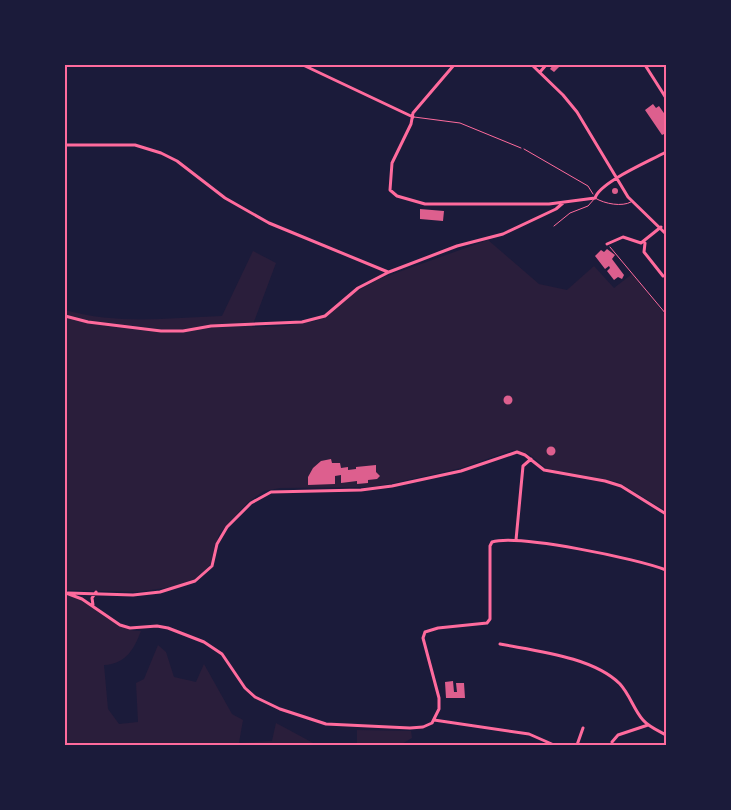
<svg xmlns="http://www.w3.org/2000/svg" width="731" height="810" font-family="'Sofia Sans Condensed',sans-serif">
<rect width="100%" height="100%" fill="#1b1b3a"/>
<path fill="#2a1e3b" d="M 488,240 L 539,284 L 567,290 L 594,266 L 614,288 L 632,274 L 666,316 L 666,511 L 618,482 L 547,469 L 529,454 L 513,450 L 461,468 L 394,483 L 373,487 L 280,488 L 264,491 L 247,503 L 219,534 L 211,563 L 208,569 L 193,580 L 172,587 L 136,592 L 65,590 L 65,310 C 119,325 167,318 222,316 L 253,251 L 276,263 L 252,327 L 284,326 L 316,321 L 330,314 L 352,294 L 379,279 Z
M 65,595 C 95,597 110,632 141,631 C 134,649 126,664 104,665 L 108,709 L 119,724 L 138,722 L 136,683 L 144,679 L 158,645 L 166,652 L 174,677 L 196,682 L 204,664 L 232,714 L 243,720 L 239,743 L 272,741 L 276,723 L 317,745 L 65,745 Z
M 357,730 L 411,731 L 412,738 L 400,745 L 357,745 Z"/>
<path fill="#dd5f8e" d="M 561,65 L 554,72 L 550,69 L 553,65 Z
M 653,104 L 656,108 L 659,106 L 666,116 L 666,133 L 662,135 L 645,110 Z
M612 191a3 3 0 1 1 6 0a3 3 0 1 1-6 0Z
M 420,209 L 444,211 L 443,221 L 420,219 Z
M 607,249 L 615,255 L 612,259 L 624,275 L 622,279 L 618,277 L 614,280 L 607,271 L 610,268 L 609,266 L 605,269 L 595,256 L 601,250 L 604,252 Z
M503.5 400a4.5 4.5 0 1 1 9 0a4.5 4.5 0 1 1-9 0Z
M546.5 451a4.5 4.5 0 1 1 9 0a4.5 4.5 0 1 1-9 0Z
M 331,459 L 332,463 L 340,463 L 341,468 L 348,467 L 348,470 L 356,469 L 356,467 L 376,465 L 376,472 L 380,476 L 377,479 L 368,480 L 368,483 L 357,484 L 357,481 L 341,483 L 341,475 L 335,476 L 335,484 L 308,485 L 308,477 L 313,468 L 321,461 Z
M 453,681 L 454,692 L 457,692 L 456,683 L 464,683 L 465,698 L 446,698 L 445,682 Z"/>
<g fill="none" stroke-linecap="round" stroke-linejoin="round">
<path stroke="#ff6b9d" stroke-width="1" d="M 524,149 L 588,186 L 593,194
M 610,247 L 666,314"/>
<path stroke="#ff6b9d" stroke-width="1" d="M 414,117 L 460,123 L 521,148
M 554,226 L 570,213 L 588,206 L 595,198 C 605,204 622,207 631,202"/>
<path stroke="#ff6b9d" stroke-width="3" d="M 303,65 L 413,117
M 454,65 L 413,113 L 411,124 L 392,163 L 390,190 L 397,196 L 425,204 L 549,204 L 595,198 C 600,182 650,161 666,152
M 532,65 L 563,95 L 577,112 L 628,197 L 666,234
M 645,65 L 666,98
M 540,72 L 546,65
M 65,145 L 135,145 L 161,153 L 177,161 L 225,198 L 269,223 L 388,272
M 645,243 L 644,252 L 663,276
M 607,244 L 623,237 L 641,243 L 661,227
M 65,316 L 88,322 L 161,331 L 183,331 L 211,326 L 302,322 L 325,316 L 358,288 L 389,272 L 457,246 L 503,234 L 556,209 L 563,203
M 516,540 L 523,466 L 531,459
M 66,593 L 82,599 L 120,625 L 130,628 L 157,626 L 168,628 L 204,642 L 222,654 L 245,688 L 255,697 L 280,709 L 326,724 L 410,728 L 423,727 L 432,723 L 439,709 L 439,698 L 423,638 L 425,632 L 438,628 L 487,623 L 490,619 L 490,546 L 492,542 C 518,534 639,559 666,570
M 68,593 L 133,595 L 160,592 L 195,581 L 212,566 L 217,544 L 227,527 L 251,503 L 271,492 L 361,490 L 392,486 L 461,471 L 517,452 L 525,455 L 544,470 L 605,481 L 621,486 L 666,514
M 93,605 L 92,598 L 96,592
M 500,644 C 536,651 593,657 620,684 C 630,695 634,710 643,720 C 649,727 659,731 666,735
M 434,720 L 529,734 L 554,745
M 612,742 L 618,735 L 648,725
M 577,745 L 583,728"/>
</g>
<rect width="731" height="810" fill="none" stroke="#1b1b3a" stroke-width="132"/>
<rect x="66" y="66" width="599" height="678" fill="none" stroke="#ff6b9d" stroke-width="2"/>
</svg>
